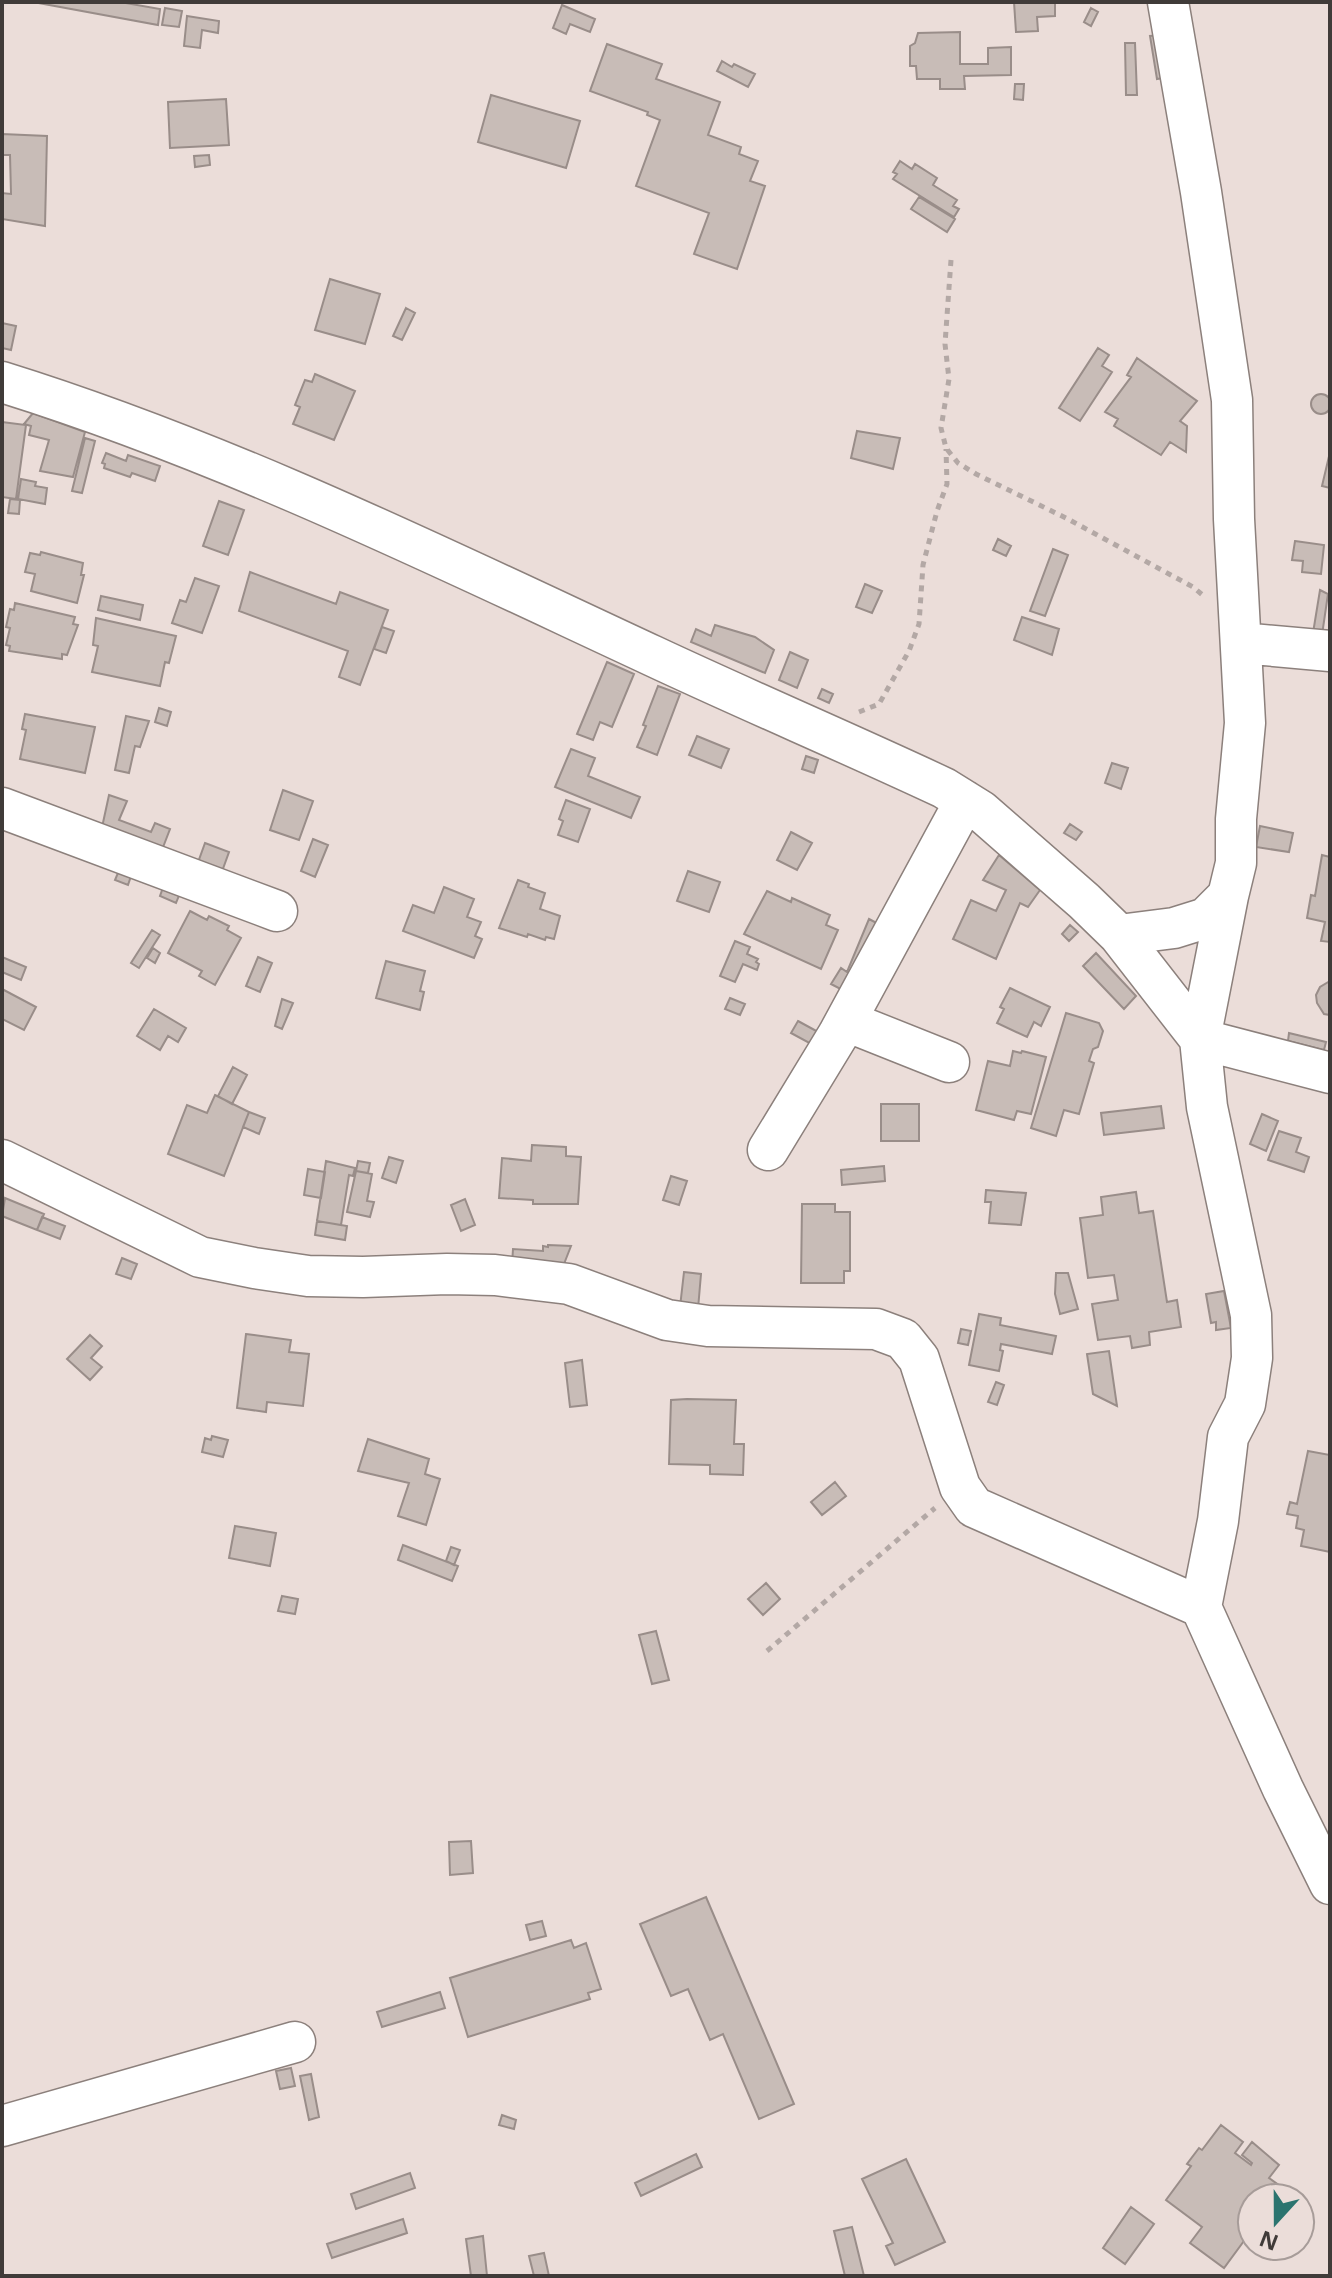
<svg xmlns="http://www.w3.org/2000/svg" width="1332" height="2278" font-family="'Open Sans',sans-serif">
<rect width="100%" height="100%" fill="#ebddd9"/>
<path fill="#c8bcb7" stroke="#998d89" stroke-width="2" d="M 33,2 L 120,2 L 160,9 L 158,25 Z
M 1014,2 L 1055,2 L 1055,16 L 1037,17 L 1038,31 L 1016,32 Z
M 562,5 L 595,19 L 590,32 L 570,24 L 566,34 L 553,28 Z
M 165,8 L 182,11 L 179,27 L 162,25 Z
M 1091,8 L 1098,12 L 1091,26 L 1084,22 Z
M 187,16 L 219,21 L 218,33 L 202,30 L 200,48 L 184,46 Z
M 960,32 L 960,64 L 988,64 L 988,48 L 1011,47 L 1011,75 L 964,76 L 965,89 L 940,89 L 940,79 L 917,79 L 916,66 L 910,66 L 910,46 L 915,43 L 918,33 Z
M 1162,35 L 1169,77 L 1157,79 L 1150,36 Z
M 1125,43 L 1135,43 L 1137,95 L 1126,95 Z
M 607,44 L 662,64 L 656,79 L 720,102 L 708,135 L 741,147 L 739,154 L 758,161 L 750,181 L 765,186 L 737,269 L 694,254 L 709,213 L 636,186 L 660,120 L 647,115 L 648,112 L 590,91 Z
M 722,61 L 732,67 L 734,64 L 755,74 L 748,87 L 717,71 Z
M 1015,84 L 1024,84 L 1023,100 L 1014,99 Z
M 491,95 L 580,121 L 566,168 L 478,142 Z
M 226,99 L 229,145 L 170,148 L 168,102 Z
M 2,134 L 47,136 L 45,226 L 2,219 L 2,193 L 11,194 L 10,155 L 2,155 Z
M 209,155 L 210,165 L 195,167 L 194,156 Z
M 900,161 L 912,169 L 915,164 L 937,178 L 933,185 L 957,200 L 953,206 L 959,209 L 954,217 L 893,179 L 897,174 L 893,172 Z
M 919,197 L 955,219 L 947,232 L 911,209 Z
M 330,279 L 380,294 L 365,344 L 315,330 Z
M 406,308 L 415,313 L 402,340 L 393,336 Z
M 2,323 L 16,326 L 11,350 L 2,348 Z
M 1098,348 L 1109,355 L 1102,366 L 1112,372 L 1080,421 L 1059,408 Z
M 1137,358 L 1197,401 L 1180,421 L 1187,426 L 1186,452 L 1170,442 L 1161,455 L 1114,426 L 1118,419 L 1105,412 L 1131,377 L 1127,375 Z
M 315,374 L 355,391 L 334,440 L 293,424 L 300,407 L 295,405 L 305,380 L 312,382 Z
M1311 404a10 10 0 1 1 20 0a10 10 0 1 1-20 0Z
M 33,413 L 85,432 L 73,477 L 40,471 L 49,440 L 29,435 L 31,426 L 24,424 Z
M 2,422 L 26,425 L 16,499 L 2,497 Z
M 857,431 L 900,438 L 893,469 L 851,458 Z
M 85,438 L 95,441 L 82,493 L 72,491 Z
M 1330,452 L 1330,488 L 1322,486 Z
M 106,453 L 126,461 L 128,455 L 160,466 L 155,481 L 132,473 L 130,477 L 104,468 L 105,464 L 102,463 Z
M 21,479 L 36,482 L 35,486 L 47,488 L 45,504 L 18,499 Z
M 10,499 L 20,500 L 19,514 L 8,513 Z
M 219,501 L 244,510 L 228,555 L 203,546 Z
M 998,539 L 1011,546 L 1006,556 L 993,550 Z
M 1295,541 L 1324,545 L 1321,574 L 1302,572 L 1303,561 L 1292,560 Z
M 1053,549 L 1068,555 L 1045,616 L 1030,611 Z
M 41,552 L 83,563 L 81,575 L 84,575 L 77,603 L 31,591 L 35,574 L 25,572 L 30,553 L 40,555 Z
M 250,572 L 336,604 L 340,592 L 388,610 L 360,685 L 339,677 L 348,651 L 239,611 Z
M 195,578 L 219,586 L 202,633 L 172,623 L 180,600 L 186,602 Z
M 865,584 L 882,591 L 872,613 L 856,607 Z
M 1320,590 L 1328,594 L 1322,635 L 1313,633 Z
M 101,596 L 143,605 L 140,620 L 98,610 Z
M 15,603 L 75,617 L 73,624 L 78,625 L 67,655 L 62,654 L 62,659 L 9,651 L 10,646 L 6,645 L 10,628 L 6,627 L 10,609 L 14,610 Z
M 1022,617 L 1059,629 L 1052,655 L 1014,640 Z
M 96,618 L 176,636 L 169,663 L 165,662 L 160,686 L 92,672 L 98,646 L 93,645 Z
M 715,625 L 755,637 L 774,650 L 765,673 L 691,642 L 696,629 L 711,636 Z
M 382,627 L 394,631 L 386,653 L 374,649 Z
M 790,652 L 808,660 L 797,688 L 779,680 Z
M 607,662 L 634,674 L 612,727 L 600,722 L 593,740 L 577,734 Z
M 658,686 L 680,694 L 657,755 L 637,747 L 646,726 L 643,725 Z
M 822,689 L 833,694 L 829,703 L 818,698 Z
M 159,708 L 171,712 L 167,726 L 155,722 Z
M 25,714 L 95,727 L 85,773 L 20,759 L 26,730 L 22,729 Z
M 126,716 L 149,721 L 140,747 L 135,746 L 129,773 L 115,770 Z
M 697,736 L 729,749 L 721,768 L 689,755 Z
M 571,749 L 595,758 L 588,776 L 640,797 L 631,818 L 555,787 Z
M 806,756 L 818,760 L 814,773 L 802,769 Z
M 1112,763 L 1128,768 L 1121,789 L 1105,783 Z
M 283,790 L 313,801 L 299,840 L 270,830 Z
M 109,795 L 127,801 L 119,820 L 151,832 L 155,823 L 170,829 L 160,855 L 101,832 Z
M 566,800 L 590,809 L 578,842 L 558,835 L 563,821 L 559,819 Z
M 1070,824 L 1082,832 L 1076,840 L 1064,833 Z
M 1260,826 L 1293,833 L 1289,852 L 1256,847 Z
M 791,832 L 812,843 L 797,870 L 777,860 Z
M 313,839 L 328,845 L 315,877 L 301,871 Z
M 205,843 L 229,852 L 220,877 L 196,868 Z
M 999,855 L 1040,890 L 1028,907 L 1020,903 L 996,959 L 953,939 L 971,900 L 996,911 L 1006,890 L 983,880 Z
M 1322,855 L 1330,857 L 1330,942 L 1321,941 L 1325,922 L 1307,918 L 1311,895 L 1315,896 Z
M 120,868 L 132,873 L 128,885 L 115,880 Z
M 688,871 L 720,882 L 709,912 L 677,901 Z
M 518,880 L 529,884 L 528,887 L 545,893 L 540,909 L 560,916 L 554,939 L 546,937 L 545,940 L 528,934 L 527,937 L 499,928 Z
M 165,882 L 182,888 L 176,903 L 160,896 Z
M 444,887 L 474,899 L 467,917 L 481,922 L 475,936 L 482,939 L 474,958 L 403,931 L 413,905 L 434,913 Z
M 767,891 L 791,902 L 792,898 L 830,915 L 826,925 L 838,930 L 821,969 L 744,934 Z
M 190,911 L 207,920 L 209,916 L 229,926 L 227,930 L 241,938 L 215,985 L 199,976 L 202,971 L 168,953 Z
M 869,919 L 886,928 L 852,995 L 831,984 L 841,968 L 847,972 Z
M 1070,925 L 1078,932 L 1069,941 L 1062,934 Z
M 152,930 L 160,935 L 139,968 L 131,963 Z
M 735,941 L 750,947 L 747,954 L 758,959 L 756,962 L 759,964 L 757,970 L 743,964 L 735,982 L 720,976 Z
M 153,948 L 160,953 L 155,963 L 147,958 Z
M 1096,953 L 1136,996 L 1124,1009 L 1083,966 Z
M 2,957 L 26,967 L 21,980 L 2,972 Z
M 258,957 L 272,963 L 260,992 L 246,986 Z
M 386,961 L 425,971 L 420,991 L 424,992 L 420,1010 L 376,998 Z
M 1330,981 L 1330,1015 L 1324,1014 L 1317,1003 L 1316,995 L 1320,987 Z
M 1010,988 L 1050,1007 L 1041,1026 L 1034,1022 L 1027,1037 L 997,1023 L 1004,1009 L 1000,1007 Z
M 2,989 L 36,1007 L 24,1030 L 2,1019 Z
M 730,998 L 745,1004 L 740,1015 L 725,1009 Z
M 282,999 L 293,1003 L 282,1029 L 275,1026 Z
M 154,1009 L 186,1028 L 178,1042 L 168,1036 L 160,1050 L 137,1036 Z
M 1066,1013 L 1099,1023 L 1103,1031 L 1098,1047 L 1093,1049 L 1089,1061 L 1094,1063 L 1079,1114 L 1064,1110 L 1056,1136 L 1031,1128 Z
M 798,1021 L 820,1033 L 813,1045 L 791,1033 Z
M 1289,1033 L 1326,1042 L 1324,1050 L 1288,1041 Z
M 1013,1051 L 1021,1053 L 1022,1051 L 1046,1057 L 1031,1114 L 1017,1111 L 1014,1120 L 976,1110 L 988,1061 L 1010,1066 Z
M 233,1067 L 247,1075 L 232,1104 L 218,1096 Z
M 215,1095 L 249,1112 L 224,1176 L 168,1154 L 187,1105 L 207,1113 Z
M 881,1104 L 919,1104 L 919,1141 L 881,1141 Z
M 1161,1106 L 1164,1128 L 1104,1135 L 1101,1113 Z
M 249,1112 L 265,1118 L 259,1134 L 243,1127 Z
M 1262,1114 L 1278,1121 L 1266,1151 L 1250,1144 Z
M 1279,1131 L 1301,1138 L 1296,1152 L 1309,1157 L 1304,1172 L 1268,1160 Z
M 532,1145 L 566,1147 L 566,1156 L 581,1157 L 578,1204 L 533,1204 L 533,1200 L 499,1198 L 502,1158 L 531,1161 Z
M 389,1157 L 403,1161 L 396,1183 L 382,1178 Z
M 326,1161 L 355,1168 L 353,1176 L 349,1175 L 341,1225 L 317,1221 Z
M 358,1161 L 370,1163 L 368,1173 L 356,1171 Z
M 884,1166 L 885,1181 L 842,1185 L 841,1170 Z
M 308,1169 L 325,1172 L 321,1198 L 304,1195 Z
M 356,1171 L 372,1174 L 367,1201 L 374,1202 L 370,1217 L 347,1212 Z
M 671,1176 L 687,1181 L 679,1205 L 663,1200 Z
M 986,1190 L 1026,1193 L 1021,1225 L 989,1223 L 991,1202 L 985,1202 Z
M 1136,1192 L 1139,1213 L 1153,1211 L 1167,1302 L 1177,1300 L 1181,1327 L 1149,1332 L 1150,1345 L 1132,1348 L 1130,1336 L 1098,1340 L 1092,1304 L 1118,1300 L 1114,1275 L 1088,1278 L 1080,1218 L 1103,1215 L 1101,1197 Z
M 5,1198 L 44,1214 L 37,1230 L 2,1216 Z
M 465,1199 L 475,1225 L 461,1231 L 451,1205 Z
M 802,1204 L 835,1204 L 835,1212 L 850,1212 L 850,1271 L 844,1271 L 844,1283 L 801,1283 Z
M 42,1217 L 65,1226 L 60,1239 L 37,1230 Z
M 317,1221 L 347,1226 L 345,1240 L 315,1235 Z
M 548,1245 L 571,1246 L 562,1269 L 512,1265 L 513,1249 L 543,1251 L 543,1246 L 548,1247 Z
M 122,1258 L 137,1264 L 131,1279 L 116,1274 Z
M 684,1272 L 701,1274 L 698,1309 L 680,1307 Z
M 1056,1273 L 1068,1273 L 1078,1309 L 1060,1314 L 1055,1294 Z
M 1224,1291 L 1231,1328 L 1216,1330 L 1216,1322 L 1211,1323 L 1206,1294 Z
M 979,1314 L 1001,1318 L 1000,1325 L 1056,1336 L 1052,1354 L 1001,1344 L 1000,1350 L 1003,1351 L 999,1371 L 969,1365 Z
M 961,1329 L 971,1331 L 968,1345 L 958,1343 Z
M 246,1334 L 291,1340 L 289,1352 L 309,1354 L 303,1406 L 267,1402 L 266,1412 L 237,1408 Z
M 90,1335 L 102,1346 L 91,1358 L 102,1367 L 90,1380 L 67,1359 Z
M 1109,1351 L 1117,1406 L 1093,1394 L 1087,1354 Z
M 582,1360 L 587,1405 L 570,1407 L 565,1363 Z
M 996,1382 L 1004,1385 L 997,1405 L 988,1402 Z
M 687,1399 L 736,1400 L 734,1444 L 744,1444 L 743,1475 L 710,1474 L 710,1465 L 669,1464 L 671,1400 Z
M 212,1436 L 228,1440 L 223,1457 L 202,1452 L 205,1438 L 211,1440 Z
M 368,1439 L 429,1459 L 425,1474 L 440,1479 L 426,1525 L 398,1516 L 409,1483 L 358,1471 Z
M 1308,1451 L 1330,1455 L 1330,1552 L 1301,1546 L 1304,1530 L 1296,1528 L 1298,1516 L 1287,1514 L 1290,1502 L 1297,1504 Z
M 835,1482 L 846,1496 L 822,1515 L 811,1502 Z
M 235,1526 L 276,1533 L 270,1566 L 229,1558 Z
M 403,1545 L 458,1566 L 452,1581 L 398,1560 Z
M 451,1547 L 460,1550 L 454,1565 L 446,1561 Z
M 766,1583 L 780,1599 L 763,1615 L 748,1599 Z
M 282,1596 L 298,1599 L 295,1614 L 278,1611 Z
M 656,1631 L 669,1680 L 652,1684 L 639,1635 Z
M 471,1841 L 473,1873 L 450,1875 L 449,1842 Z
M 706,1897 L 794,2104 L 759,2119 L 723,2034 L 710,2040 L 688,1989 L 671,1996 L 640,1924 Z
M 542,1921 L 546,1936 L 530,1940 L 526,1925 Z
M 571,1940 L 574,1948 L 586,1943 L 601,1989 L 588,1993 L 590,1999 L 468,2037 L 450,1978 Z
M 440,1992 L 445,2008 L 382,2027 L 377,2012 Z
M 291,2068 L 295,2086 L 280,2089 L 276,2071 Z
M 311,2074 L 319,2117 L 309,2120 L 300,2076 Z
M 502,2115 L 516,2120 L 514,2129 L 499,2125 Z
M 1221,2125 L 1243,2142 L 1235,2153 L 1251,2165 L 1252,2163 L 1242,2155 L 1252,2142 L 1279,2165 L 1269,2178 L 1290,2193 L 1286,2198 L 1252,2198 L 1252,2230 L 1224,2268 L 1190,2243 L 1202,2227 L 1166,2200 L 1191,2166 L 1187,2164 L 1199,2148 L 1202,2150 Z
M 696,2154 L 702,2167 L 641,2196 L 635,2183 Z
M 906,2159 L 945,2242 L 895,2265 L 886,2246 L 893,2243 L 862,2179 Z
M 410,2173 L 415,2188 L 356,2209 L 351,2194 Z
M 1131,2207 L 1154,2224 L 1125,2264 L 1103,2248 Z
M 403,2219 L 407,2233 L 332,2258 L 327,2244 Z
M 852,2227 L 864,2276 L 845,2276 L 834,2231 Z
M 483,2236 L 487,2276 L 471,2276 L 466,2239 Z
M 544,2253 L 549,2276 L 534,2276 L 529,2256 Z"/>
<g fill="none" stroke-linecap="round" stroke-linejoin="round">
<g stroke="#8c807c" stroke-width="43">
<path id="minor" d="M 2,382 C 227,452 440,557 653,656 C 749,701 848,743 944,788 L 981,811 L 1084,901 L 1119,935 L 1200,1039 L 1207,1107 L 1251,1315 L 1252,1358 L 1245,1404 L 1228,1437 L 1218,1521 L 1201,1607 L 1283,1789 L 1330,1884
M 1241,643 L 1330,651
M 2,808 L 277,911
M 1228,896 L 1200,1039 L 1330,1073
M 1119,935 L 1174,928 L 1206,918 L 1228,896 L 1236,863 L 1236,819 L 1245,723 L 1234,519 L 1232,400 L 1201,192 L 1168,2
M 846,1021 L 949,1062
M 768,1150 L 838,1035 L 965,801
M 2,1160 L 200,1257 L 254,1268 L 308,1276 L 363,1277 L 447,1274 L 495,1275 L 569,1284 L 667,1320 L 708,1326 L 876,1329 L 903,1339 L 919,1359 L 960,1487 L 974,1507 L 1201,1607
M 2,2126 L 295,2042"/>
</g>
<path stroke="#b3a8a5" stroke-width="5" stroke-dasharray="6 6" stroke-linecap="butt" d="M 951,260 L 945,344 L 949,379 L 941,428 L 946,448 L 958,463 L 976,474 L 1066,518 L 1193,587 L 1205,597
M 859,712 L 879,704 L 909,651 L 919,624 L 923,565 L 937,511 L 947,484 L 946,449
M 767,1651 L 935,1508"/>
<use href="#minor" stroke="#fff" stroke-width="40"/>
</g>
<rect width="1332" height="2278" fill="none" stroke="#403b39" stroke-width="8"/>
<g transform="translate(1276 2222) rotate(201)"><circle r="38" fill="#ebddd9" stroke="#a79c99" stroke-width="2"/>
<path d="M0-6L14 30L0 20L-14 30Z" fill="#2b746f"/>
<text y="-12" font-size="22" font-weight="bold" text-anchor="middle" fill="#403b39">N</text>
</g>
</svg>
